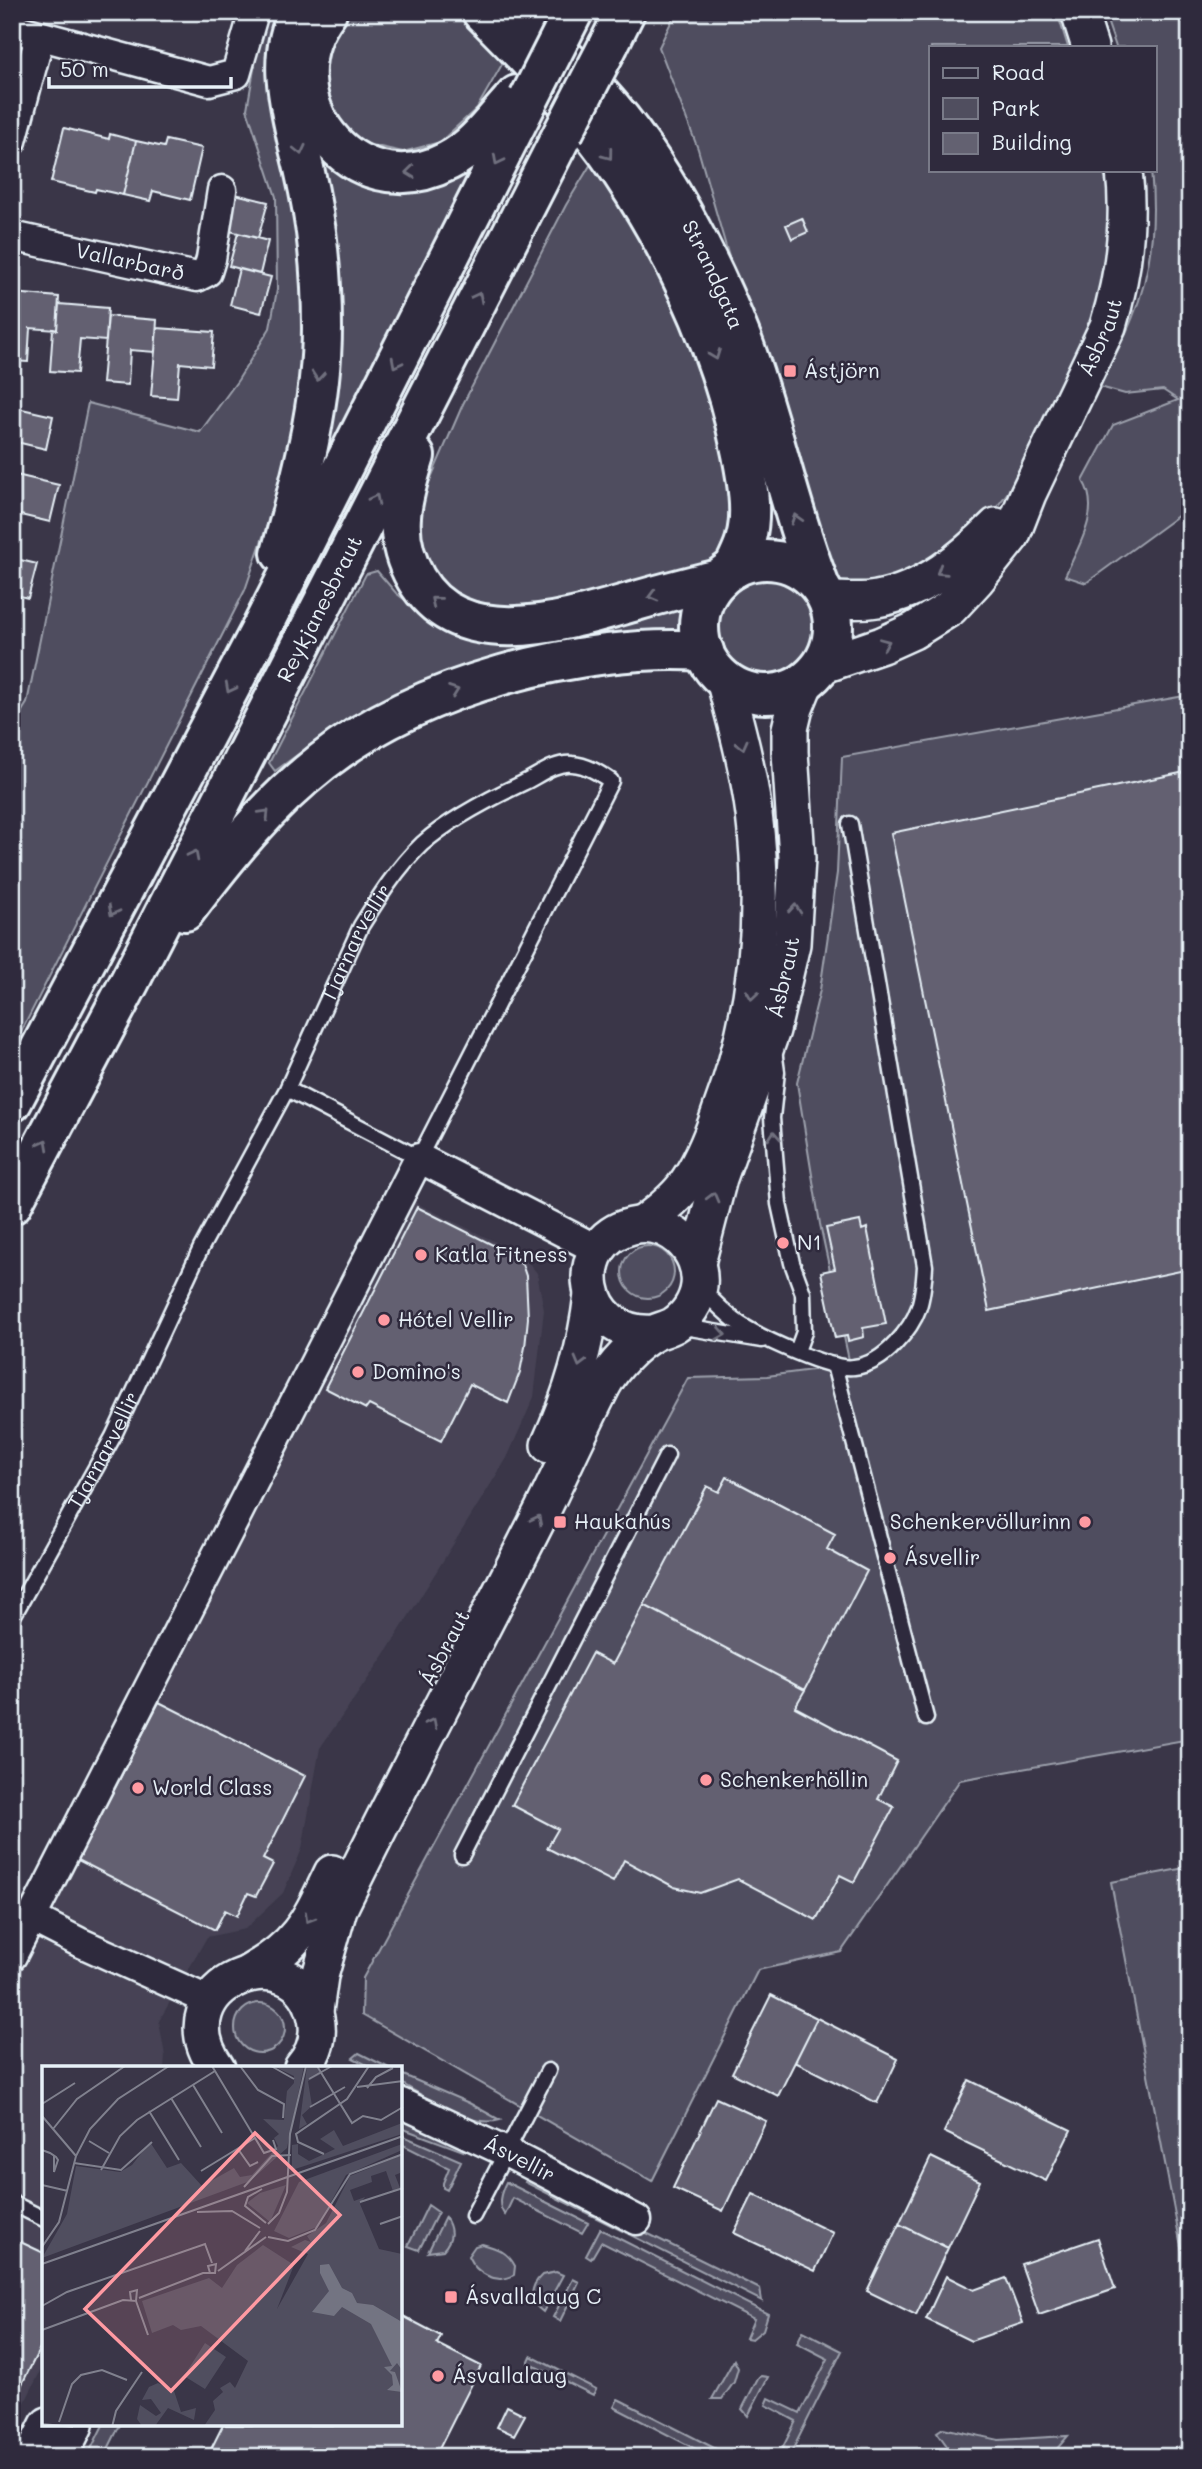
<svg xmlns="http://www.w3.org/2000/svg" width="1202" height="2469" font-family="Mali,sans-serif">
<rect width="100%" height="100%" fill="#3a3648"/>
<filter id="ink" filterUnits="userSpaceOnUse"><feTurbulence type="fractalNoise" baseFrequency=".0143" numOctaves="2"/><feDisplacementMap in="SourceGraphic" scale="14" xChannelSelector="R" yChannelSelector="G"/><feConvolveMatrix kernelMatrix="1 2 1 2 8 2 1 2 1" color-interpolation-filters="sRGB"/></filter>
<g filter="url(#ink)">
<path fill="#464354" d="M 408,1199 L 522,1255 L 537,1273 L 544,1310 L 534,1397 L 507,1458 L 385,1654 L 320,1748 L 302,1849 L 283,1893 L 245,1929 L 207,1937 L 159,2021 L 165,2056 L 164,2068 L 44,2068 L 44,2364 L 12,2428 L 12,1979 Z"/>
<path fill="#504e5f" stroke="#9ca0ac" stroke-width="2" d="M 264,12 L 282,12 L 300,215 L 305,385 L 267,525 L 245,590 L 12,1050 L 12,727 L 27,703 L 88,403 L 200,432 L 238,380 L 270,328 L 277,290 L 276,197 L 247,109 Z
M 347,12 L 466,12 L 508,54 L 477,108 L 440,142 L 403,152 L 362,143 L 338,122 L 322,85 L 325,45 Z
M 676,12 L 1057,12 L 1068,47 L 931,47 L 931,170 L 1103,170 L 1109,194 L 1109,250 L 1092,318 L 1008,492 L 985,523 L 937,567 L 848,592 L 818,568 L 698,149 L 659,47 Z
M 1104,12 L 1190,12 L 1190,507 L 1086,583 L 1065,576 C 1078,547 1102,511 1083,481 L 1113,425 L 1178,400 L 1163,390 L 1125,394 L 1100,387 C 1110,364 1123,342 1132,319 C 1152,272 1156,220 1151,170 L 1155,170 L 1155,47 L 1116,47 Z
M 304,131 L 345,167 L 491,146 L 326,457 L 338,354 Z
M 594,159 L 681,303 L 731,461 L 736,525 L 721,556 L 713,562 L 553,607 L 481,609 L 452,593 L 432,570 L 417,544 L 424,494 L 463,404 L 566,205 Z
M 377,571 L 396,593 L 427,617 L 689,600 L 687,633 L 479,663 L 447,671 L 351,716 L 275,771 L 269,763 L 366,574 Z
M714 625a53 53 0 1 1 106 0a53 53 0 1 1-106 0Z
M 1190,695 L 1190,1739 L 960,1780 L 841,1952 L 758,1970 L 652,2181 L 362,2015 L 363,1978 L 688,1378 L 767,1376 L 850,1365 L 820,1224 L 797,1083 L 820,990 L 837,873 L 842,757 Z
M622 1272a26 26 0 1 1 52 0a26 26 0 1 1-52 0Z
M 1190,1867 L 1190,2266 L 1185,2267 L 1111,1882 Z
M235 2028a25 25 0 1 1 50 0a25 25 0 1 1-50 0Z
M 359,2053 L 389,2068 L 373,2068 L 353,2058 Z
M 401,2074 L 469,2103 L 500,2120 C 469,2129 428,2098 401,2083 Z
M 401,2114 L 461,2144 L 463,2151 L 401,2128 Z
M 401,2135 L 461,2161 L 447,2190 L 443,2188 L 443,2183 L 449,2168 L 401,2144 Z
M 529,2175 L 760,2289 L 762,2301 L 525,2182 Z
M 506,2182 L 588,2223 L 582,2233 L 513,2198 L 505,2215 C 496,2205 501,2192 506,2182 Z
M 428,2205 L 438,2212 L 419,2250 L 408,2246 Z
M 445,2217 C 453,2229 453,2239 443,2250 L 428,2252 Z
M 600,2229 L 768,2314 L 763,2330 L 752,2339 L 746,2338 L 754,2319 L 601,2242 L 591,2259 L 586,2256 Z
M 482,2244 C 497,2248 508,2252 515,2266 L 514,2275 C 497,2285 476,2274 468,2256 L 475,2246 Z
M 556,2272 L 563,2275 L 543,2312 C 529,2302 529,2287 542,2275 Z
M 573,2279 L 579,2282 L 560,2321 L 553,2317 Z
M 803,2331 L 842,2351 L 789,2457 L 778,2457 L 796,2421 L 766,2405 L 769,2398 L 800,2413 L 828,2359 L 797,2343 Z
M 531,2356 L 596,2389 L 593,2395 L 528,2363 Z
M 734,2360 L 738,2368 L 734,2382 L 722,2399 L 712,2399 Z
M 761,2376 L 768,2377 L 748,2416 L 742,2409 L 758,2378 Z
M 618,2399 L 622,2401 L 730,2456 L 711,2457 L 614,2407 Z
M 103,2425 L 120,2425 L 104,2457 L 87,2457 Z
M 943,2428 L 999,2440 L 1068,2436 L 1050,2457 L 955,2457 L 937,2432 Z"/>
<path fill="#636171" stroke="#e8f1f8" stroke-width="2" d="M 64,128 L 109,139 L 110,134 L 136,141 L 123,195 L 96,189 L 95,192 L 51,182 Z
M 166,140 L 202,148 L 190,200 L 153,191 L 150,201 L 123,195 L 136,141 L 164,147 Z
M 235,194 L 268,202 L 258,238 L 226,230 Z
M 802,218 L 808,232 L 792,239 L 786,225 Z
M 238,233 L 268,241 L 260,274 L 229,266 Z
M 239,269 L 271,277 L 261,313 L 230,305 Z
M 12,293 L 59,297 L 57,330 L 30,328 L 28,362 L 12,361 Z
M 59,304 L 108,308 L 106,341 L 80,339 L 77,373 L 50,371 L 53,329 L 57,330 Z
M 108,316 L 157,320 L 155,352 L 130,350 L 128,385 L 102,383 Z
M 157,328 L 214,332 L 211,366 L 180,363 L 177,398 L 151,396 Z
M 13,407 L 53,416 L 46,449 L 12,441 Z
M 12,474 L 59,485 L 50,522 L 12,513 Z
M 12,558 L 37,564 L 28,598 L 12,594 Z
M 1190,771 L 1190,1269 L 989,1311 L 891,833 Z
M 417,1207 L 515,1256 L 522,1264 L 526,1276 L 528,1318 L 525,1347 L 520,1372 L 508,1403 L 470,1384 L 441,1441 L 369,1405 L 366,1409 L 325,1388 Z
M 860,1221 L 862,1230 L 867,1228 L 886,1324 L 863,1328 L 864,1337 L 848,1341 L 847,1336 L 835,1338 L 821,1272 L 835,1269 L 826,1228 Z
M 727,1477 L 835,1534 L 827,1549 L 867,1571 L 805,1690 L 644,1605 L 707,1486 L 719,1492 Z
M 644,1605 L 805,1690 L 795,1707 L 897,1761 L 878,1799 L 894,1807 L 854,1882 L 840,1875 L 816,1920 L 738,1879 L 700,1893 L 674,1887 L 624,1860 L 613,1882 L 547,1848 L 558,1829 L 512,1805 L 592,1653 L 613,1664 Z
M 159,1702 L 305,1776 L 263,1859 L 273,1864 L 256,1896 L 248,1893 L 237,1916 L 225,1910 L 215,1930 L 78,1860 Z
M 771,1995 L 817,2018 L 778,2096 L 732,2073 Z
M 817,2018 L 898,2059 L 877,2103 L 795,2062 Z
M 969,2080 L 1071,2130 L 1046,2181 L 944,2132 Z
M 716,2098 L 766,2121 L 723,2211 L 673,2188 Z
M 931,2157 L 980,2181 L 948,2248 L 899,2224 Z
M 753,2194 L 833,2233 L 815,2271 L 734,2233 Z
M 899,2224 L 948,2248 L 916,2315 L 867,2291 Z
M 12,2238 L 44,2253 L 44,2340 L 12,2404 Z
M 1098,2238 L 1115,2289 L 1039,2315 L 1021,2264 Z
M 946,2276 L 974,2290 L 1006,2278 L 1023,2323 L 971,2341 L 926,2319 Z
M 401,2315 L 441,2336 L 437,2344 L 481,2366 L 435,2457 L 207,2457 L 223,2425 L 401,2425 Z
M 507,2406 L 525,2415 L 514,2435 L 497,2427 Z"/>
<g fill="none" stroke-linecap="round" stroke-linejoin="round">
<g stroke="#e8f1f8" stroke-width="19">
<g id="service">
<path d="M 774,1050 L 777,1072 L 772,1118 L 779,1204 L 792,1263 L 803,1293 L 804,1332 L 797,1351"/>
<path d="M 700,1288 C 713,1300 725,1314 740,1324 C 761,1338 831,1371 854,1367 C 871,1365 884,1356 895,1344 C 920,1318 923,1300 925,1266 L 850,824"/>
<path d="M 678,1326 L 762,1340"/>
<path d="M 834,1365 L 926,1718"/>
<path id="s1" d="M 12,1618 L 113,1437 L 201,1248 L 287,1089 L 361,926 C 379,897 397,868 422,844 C 450,819 489,799 523,783 C 538,776 555,762 572,764 C 587,765 599,773 611,781 L 419,1158 L 287,1089"/>
<path d="M 462,1855 L 667,1455"/>
<path d="M 12,2203 L 44,2219"/>
<path d="M 473,2216 L 548,2071"/>
</g>
</g>
<g stroke="#e8f1f8" stroke-width="33">
<g id="minor">
<path d="M 12,28 L 209,81 L 236,74 L 254,12"/>
<path d="M 12,141 L 40,36"/>
<path id="s2" d="M 12,236 L 197,277 L 207,272 L 211,259 L 222,190"/>
<path d="M 32,1918 L 79,1942 L 210,2001"/>
<path d="M 12,1956 L 419,1158 L 598,1250"/>
<path id="s3" d="M 401,2103 L 506,2152 L 637,2220"/>
</g>
</g>
<g stroke="#e8f1f8" stroke-width="40">
<g id="tertiary">
<path d="M 1079,12 L 1090,47"/>
<path d="M 828,600 C 844,600 862,602 877,599 C 924,591 964,558 996,526"/>
<path id="s4" d="M 821,666 L 882,645 L 913,631 L 950,608 L 976,580 L 1012,535 L 1028,494 L 1108,326 C 1124,274 1130,224 1124,170"/>
<path d="M 643,1224 C 657,1213 672,1202 683,1188 C 700,1166 711,1139 720,1112 C 756,1016 767,916 754,814 C 748,768 736,724 724,679"/>
<path id="s5" d="M 697,1263 L 719,1178 L 772,1030 L 792,944 L 797,858 L 790,752 L 790,729 L 795,708 L 806,681"/>
<path d="M 549,1445 C 571,1397 586,1348 592,1295"/>
<path d="M 249,1973 C 299,1945 308,1923 332,1873"/>
<path d="M 315,2011 L 320,1976 L 339,1909 C 405,1774 476,1642 543,1509 C 563,1468 582,1426 603,1385 C 613,1366 634,1344 654,1333 C 660,1330 667,1329 674,1325 C 687,1317 697,1302 699,1286 C 703,1250 668,1217 632,1226 C 567,1241 580,1338 654,1333"/>
<path d="M 217,2068 C 157,1984 298,1929 316,2018 C 320,2037 314,2054 302,2068"/>
<path d="M 32,2457 L 48,2425"/>
<path d="M 59,2457 L 75,2425"/>
</g>
</g>
<g stroke="#e8f1f8" stroke-width="44">
<g id="primary">
<path d="M 482,12 C 531,61 582,114 621,172 C 678,258 722,352 742,454 C 747,480 753,512 746,538 C 744,548 738,558 734,568"/>
<path id="s6" d="M 519,12 C 546,40 575,67 601,96 C 660,161 710,258 742,340 C 772,420 788,504 819,584"/>
<circle cx="766" cy="627" r="67"/>
</g>
</g>
<g stroke="#e8f1f8" stroke-width="44">
<g id="trunk">
<path d="M 327,12 C 264,95 352,211 448,161 C 476,147 496,117 517,95"/>
<path d="M 609,44 L 625,12"/>
<path d="M 415,456 C 401,501 391,536 416,579 C 461,656 569,620 636,601 C 663,593 691,586 719,579"/>
<path d="M 281,553 C 301,480 322,404 322,328 C 322,296 320,262 316,232 C 312,204 306,175 299,148 C 289,102 276,56 299,12"/>
<path d="M 185,911 C 226,857 268,804 322,762 C 420,685 580,643 704,651"/>
<path d="M 12,1102 L 262,627 L 529,99"/>
<path id="s7" d="M 12,1204 L 130,981 L 563,133"/>
</g>
</g>
<use href="#service" stroke="#2f2a3d" stroke-width="14"/>
<use href="#minor" stroke="#2f2a3d" stroke-width="28"/>
<use href="#tertiary" stroke="#2f2a3d" stroke-width="35"/>
<use href="#primary" stroke="#2f2a3d" stroke-width="38"/>
<use href="#trunk" stroke="#2f2a3d" stroke-width="38"/>
<g stroke="#e8f1f8" stroke-width="44" stroke-linecap="butt">
<path id="trunk-bridge" d="M 529,99 L 573,12
M 563,133 L 609,44"/>
</g>
<use href="#trunk-bridge" stroke="#2f2a3d" stroke-width="38"/>
</g>
<defs><path id="oneway-chevron" d="M-2-3.5L2.5 0L-2 3.5" fill="none" stroke-width="1.6" stroke-linecap="round" stroke-linejoin="round" transform="scale(1.75)"/></defs>
<g stroke="#70707e">
<use href="#oneway-chevron" transform="translate(300 150) rotate(77)"/>
<use href="#oneway-chevron" transform="translate(608 155) rotate(53)"/>
<use href="#oneway-chevron" transform="translate(498 160) rotate(117)"/>
<use href="#oneway-chevron" transform="translate(410 172) rotate(174)"/>
<use href="#oneway-chevron" transform="translate(478 297) rotate(-63)"/>
<use href="#oneway-chevron" transform="translate(715 355) rotate(69)"/>
<use href="#oneway-chevron" transform="translate(396 363) rotate(117)"/>
<use href="#oneway-chevron" transform="translate(318 376) rotate(95)"/>
<use href="#oneway-chevron" transform="translate(375 499) rotate(-63)"/>
<use href="#oneway-chevron" transform="translate(796 519) rotate(-107)"/>
<use href="#oneway-chevron" transform="translate(941 571) rotate(148)"/>
<use href="#oneway-chevron" transform="translate(653 596) rotate(165)"/>
<use href="#oneway-chevron" transform="translate(435 601) rotate(-141)"/>
<use href="#oneway-chevron" transform="translate(885 643) rotate(-23)"/>
<use href="#oneway-chevron" transform="translate(230 688) rotate(118)"/>
<use href="#oneway-chevron" transform="translate(454 691) rotate(-20)"/>
<use href="#oneway-chevron" transform="translate(742 745) rotate(76)"/>
<use href="#oneway-chevron" transform="translate(265 814) rotate(-46)"/>
<use href="#oneway-chevron" transform="translate(194 855) rotate(-63)"/>
<use href="#oneway-chevron" transform="translate(795 909) rotate(-85)"/>
<use href="#oneway-chevron" transform="translate(113 911) rotate(118)"/>
<use href="#oneway-chevron" transform="translate(752 995) rotate(98)"/>
<use href="#oneway-chevron" transform="translate(774 1136) rotate(-94)"/>
<use href="#oneway-chevron" transform="translate(44 1144) rotate(-62)"/>
<use href="#oneway-chevron" transform="translate(713 1197) rotate(-75)"/>
<use href="#oneway-chevron" transform="translate(721 1334) rotate(9)"/>
<use href="#oneway-chevron" transform="translate(580 1362) rotate(105)"/>
<use href="#oneway-chevron" transform="translate(537 1520) rotate(-63)"/>
<use href="#oneway-chevron" transform="translate(432 1723) rotate(-63)"/>
<use href="#oneway-chevron" transform="translate(309 1918) rotate(121)"/>
</g>
</g>
<g fill="#ff9aa2" stroke="#2f2a3d" stroke-width="2.5">
<rect x="783" y="364" width="14" height="14" rx="3.5"/>
<circle cx="783" cy="1243" r="7"/>
<circle cx="421" cy="1255" r="7"/>
<circle cx="384" cy="1320" r="7"/>
<circle cx="358" cy="1372" r="7"/>
<rect x="553" y="1515" width="14" height="14" rx="3.5"/>
<circle cx="1085" cy="1522" r="7"/>
<circle cx="890" cy="1558" r="7"/>
<circle cx="706" cy="1780" r="7"/>
<circle cx="138" cy="1788" r="7"/>
<rect x="444" y="2290" width="14" height="14" rx="3.5"/>
<circle cx="438" cy="2376" r="7"/>
</g>
<g text-anchor="middle" stroke-width="5" stroke-linejoin="round" paint-order="stroke">
<g font-size="21" fill="#e8f1f8" stroke="#2f2a3d">
<text dy="7" stroke="none"><textPath href="#s2" startOffset="121">Vallarbarð</textPath></text>
<text dy="7" stroke="none"><textPath href="#s6" startOffset="329">Strandgata</textPath></text>
<text dy="7" stroke="none"><textPath href="#s4" startOffset="455">Ásbraut</textPath></text>
<text dy="7" stroke="none"><textPath href="#s7" startOffset="670">Reykjanesbraut</textPath></text>
<text dy="7" stroke="none"><textPath href="#s1" startOffset="758">Tjarnarvellir</textPath></text>
<text dy="7" stroke="none"><textPath href="#s5" startOffset="299">Ásbraut</textPath></text>
<text dy="7" stroke="none"><textPath href="#s1" startOffset="191">Tjarnarvellir</textPath></text>
<text transform="translate(445 1648) rotate(-62)" y="7">Ásbraut</text>
<text dy="7" stroke="none"><textPath href="#s3" startOffset="131">Ásvellir</textPath></text>
</g>
<g font-size="21" fill="#e8f1f8" stroke="#2f2a3d" text-anchor="start">
<text x="804" y="378">Ástjörn</text>
<text x="797" y="1250">N1</text>
<text x="435" y="1262">Katla Fitness</text>
<text x="398" y="1327">Hótel Vellir</text>
<text x="372" y="1379">Domino's</text>
<text x="574" y="1529">Haukahús</text>
<text x="1071" y="1529" text-anchor="end">Schenkervöllurinn</text>
<text x="904" y="1565">Ásvellir</text>
<text x="720" y="1787">Schenkerhöllin</text>
<text x="152" y="1795">World Class</text>
<text x="465" y="2304">Ásvallalaug C</text>
<text x="452" y="2383">Ásvallalaug</text>
</g>
</g>
<g transform="translate(42 2066)">
<rect width="360" height="360" fill="#3a3648"/>
<path d="M 231,0 L 262,0 L 245,82 L 208,115 L 0,192 L 25,148 L 34,100 L 78,106 L 90,99 L 108,76 L 125,102 L 139,97 L 160,120 L 192,102 L 198,111 L 210,109 L 236,80 L 232,72 L 237,68 L 221,53 L 242,54 L 245,25 L 252,17 L 252,10 ZM 265,0 L 275,0 L 279,8 L 266,15 L 270,40 L 260,49 L 265,58 L 257,63 ZM 360,57 L 360,68 L 250,104 L 250,79 L 256,78 L 256,88 L 267,95 L 293,83 L 278,73 L 292,64 L 301,80 ZM 360,78 L 360,84 L 304,109 L 275,161 L 247,172 L 232,165 L 257,116 ZM 360,89 L 358,107 L 353,109 L 358,122 L 351,125 L 344,105 L 329,110 L 330,116 L 308,124 L 312,135 L 323,131 L 318,138 L 337,183 L 360,188 L 360,360 L 162,360 L 173,344 L 171,335 L 181,326 L 178,322 L 188,316 L 193,322 L 206,295 L 159,260 L 139,264 L 131,259 L 110,267 L 100,235 L 167,212 L 180,222 L 195,199 L 221,179 L 252,199 L 235,243 L 266,188 L 249,181 L 263,174 L 269,176 L 265,170 L 284,157 L 308,110 ZM 244,119 L 228,156 L 205,137 L 218,127 ZM 163,277 L 184,291 L 163,323 L 142,310 ZM 116,317 L 132,325 L 139,346 L 154,342 L 152,354 L 126,342 L 113,360 L 100,360 L 95,353 L 98,339 L 114,350 L 119,347 L 109,333 L 100,334 L 107,321 Z" fill="#504e5f"/>
<path d="M 287,198 L 300,222 L 310,227 L 315,237 L 331,239 L 360,256 L 360,304 L 355,297 L 348,305 L 353,306 L 360,326 L 345,324 L 351,319 L 350,309 L 342,301 L 350,300 L 329,258 L 300,241 L 292,250 L 270,246 L 287,225 L 278,207 L 278,199 Z" fill="#737482"/>
<path fill="none" stroke="#80818e" stroke-width="2" d="M 170,0 L 222,87 L 234,83 L 231,74M 198,0 L 216,24 L 242,38 L 241,52M 229,0 L 252,13M 275,0 L 310,57 L 321,50 L 339,54 L 361,41M 267,13 L 290,0M 151,19 L 180,67M 315,21 L 361,15M 325,22 L 334,11 L 351,2M 129,32 L 159,81M 0,38 L 33,17M 268,41 L 303,21M 107,45 L 137,94M 0,50 L 34,90M 11,63 L 35,33 L 83,0M 47,75 L 67,87M 196,83 L 208,100 L 216,96M 0,84 L 8,87 L 14,91 L 16,94 L 12,106 L 12,90M 282,88 L 256,76 L 254,68 L 305,33 L 327,0M 32,97 L 79,104 L 110,76M 59,104 L 78,70 L 95,54 L 173,5M 159,105 L 213,72M 0,119 L 26,125M 202,121 L 230,90 L 249,89M 220,123 L 206,131 L 203,140 L 224,157M 318,136 L 361,122M 155,146 L 190,145 L 218,162M 226,158 L 237,147 L 245,126 L 248,68 L 264,0M 338,158 L 361,150M 226,171 L 246,175 L 273,164 L 308,108 L 361,88M 0,181 L 17,156 L 34,90 L 48,63 L 76,33 L 127,0M 203,185 L 218,165M 0,198 L 361,70M 176,205 L 224,171M 97,232 L 161,207 L 173,207 L 174,198 L 166,200 L 168,207M 94,235 L 106,269M 0,240 L 25,226 L 163,178 L 170,197M 0,264 L 81,234 L 94,235 L 95,224 L 88,226 L 89,234M 17,356 L 30,318 L 39,309 L 60,304 L 85,314M 0,358 L 31,361M 70,361 L 74,345 L 100,306"/>
<path fill="#ff9aa2" fill-opacity="0.15" stroke="#ff9aa2" stroke-width="3.5" d="M 213,67 L 298,149 L 129,325 L 43,243 Z"/>
<rect width="360" height="360" fill="none" stroke="#e8f1f8" stroke-width="3.5"/>
</g>
<rect width="1202" height="2469" fill="none" stroke="#2f2a3d" stroke-width="42"/>
<rect x="21" y="21" width="1160" height="2427" fill="none" stroke="#e8f1f8" stroke-width="2.5" filter="url(#ink)"/>
<rect x="929" y="46" width="228" height="126" fill="#2f2a3d" stroke="#797a88" stroke-width="2"/>
<rect x="943" y="68" width="35" height="10" fill="#2f2a3d" stroke="#797a88" stroke-width="2"/>
<text x="992" y="80" font-size="21" fill="#e8f1f8">Road</text>
<rect x="943" y="98" width="35" height="21" fill="#504e5f" stroke="#797a88" stroke-width="2"/>
<text x="992" y="116" font-size="21" fill="#e8f1f8">Park</text>
<rect x="943" y="133" width="35" height="21" fill="#636171" stroke="#797a88" stroke-width="2"/>
<text x="992" y="150" font-size="21" fill="#e8f1f8">Building</text>
<path d="M49 77v10h182v-10" fill="none" stroke="#e8f1f8" stroke-width="3.5"/>
<text x="60" y="77" font-size="21" fill="#e8f1f8" stroke="#2f2a3d" stroke-width="5" paint-order="stroke">50 m</text>
</svg>
